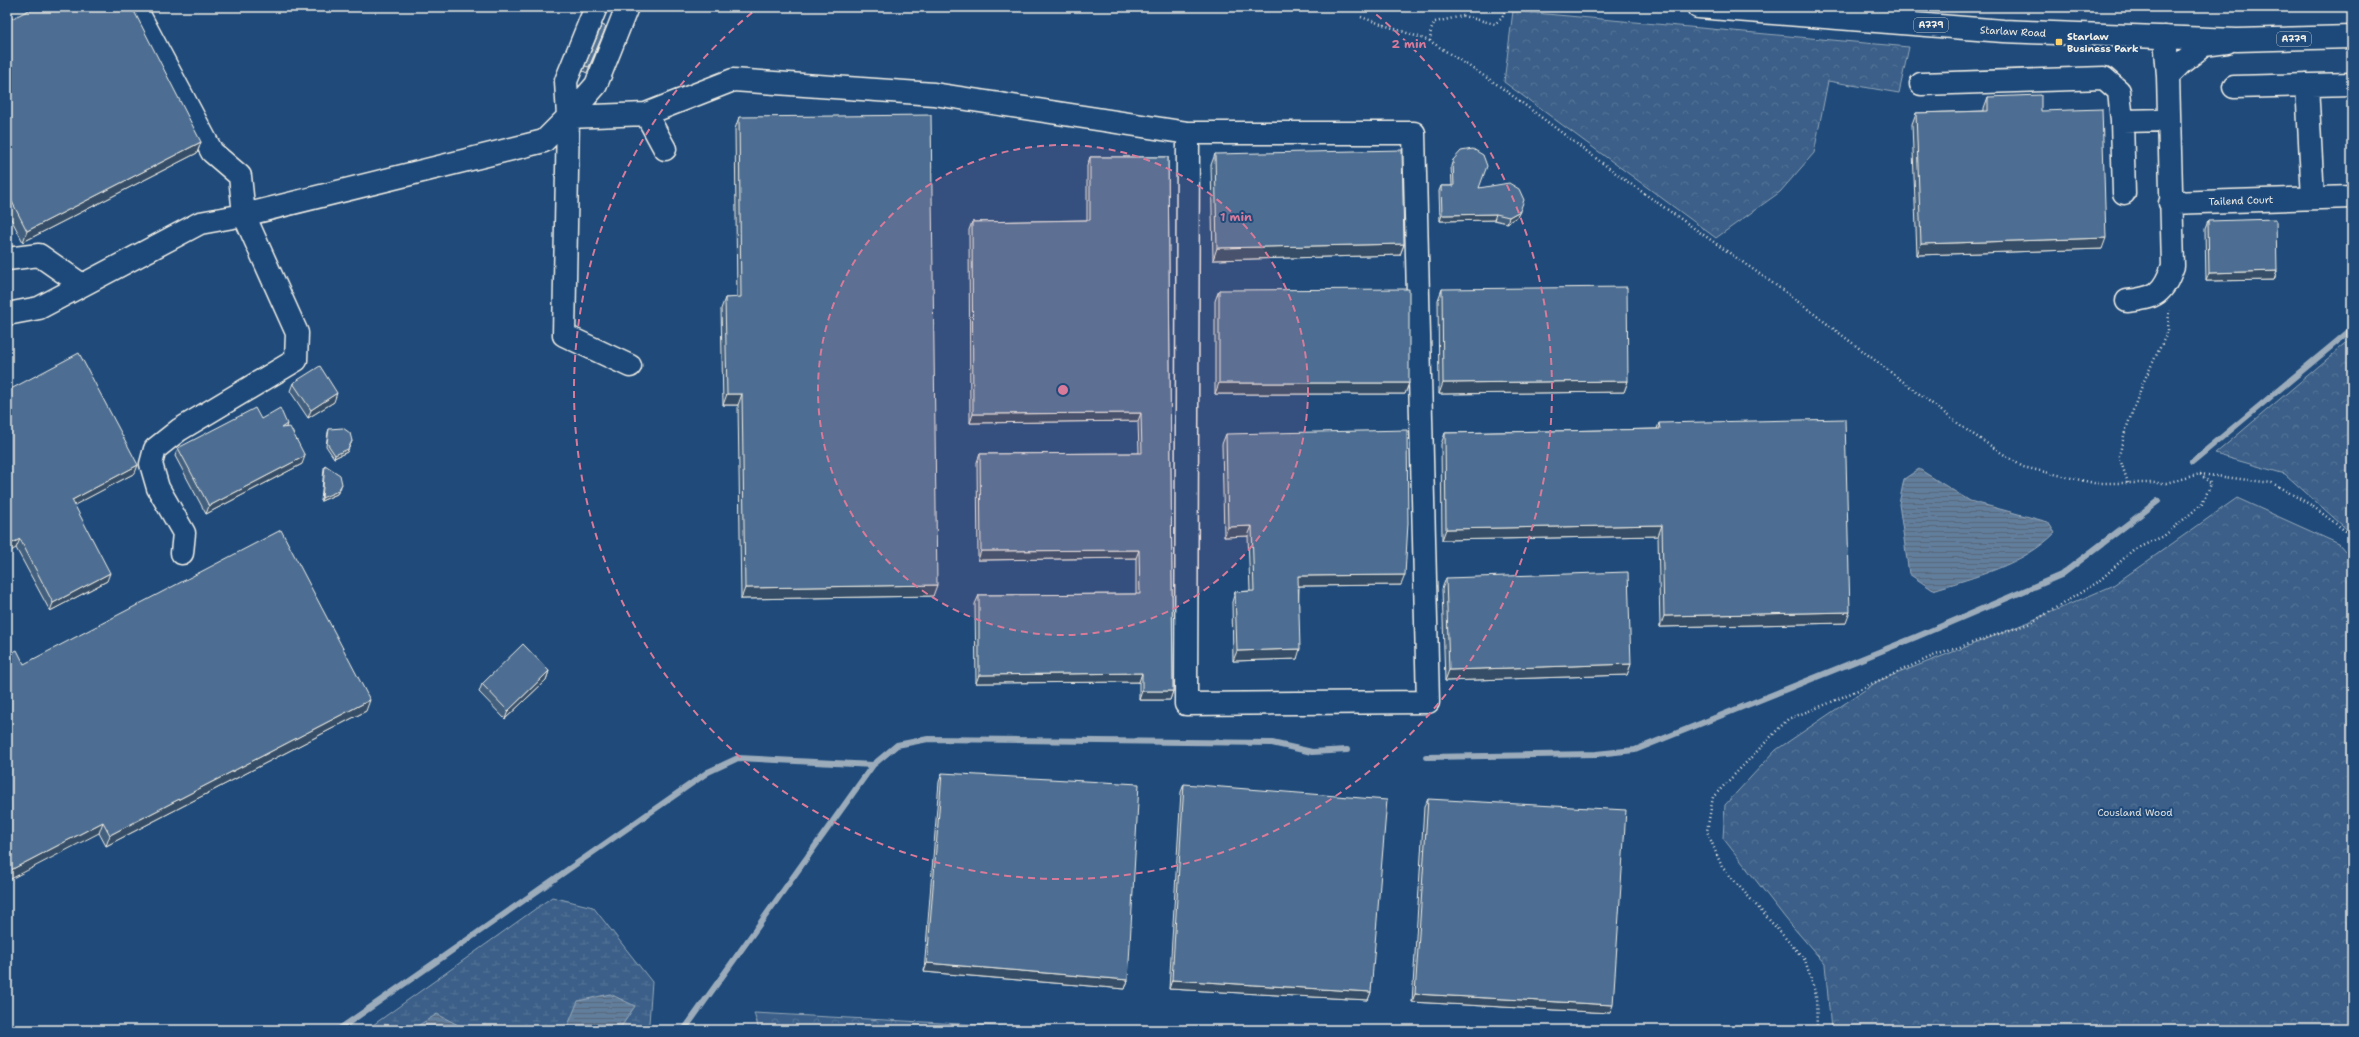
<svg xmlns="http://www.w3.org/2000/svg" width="2359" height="1037" font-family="'Shantell Sans',sans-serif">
<defs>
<pattern id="forest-crowns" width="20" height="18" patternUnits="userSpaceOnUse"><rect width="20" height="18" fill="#3a5f88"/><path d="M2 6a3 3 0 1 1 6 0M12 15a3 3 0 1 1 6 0" fill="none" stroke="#577699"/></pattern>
<pattern id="wetland-marsh" width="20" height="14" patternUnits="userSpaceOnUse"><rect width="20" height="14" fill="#3a5f88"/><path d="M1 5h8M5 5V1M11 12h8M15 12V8" fill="none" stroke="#577699"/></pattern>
<pattern id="water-rules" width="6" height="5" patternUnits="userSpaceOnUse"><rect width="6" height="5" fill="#627e9d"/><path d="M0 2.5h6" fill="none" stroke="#58687a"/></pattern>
</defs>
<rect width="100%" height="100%" fill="#1f4a7a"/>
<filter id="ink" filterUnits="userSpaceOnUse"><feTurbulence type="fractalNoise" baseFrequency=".025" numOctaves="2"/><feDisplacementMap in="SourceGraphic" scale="8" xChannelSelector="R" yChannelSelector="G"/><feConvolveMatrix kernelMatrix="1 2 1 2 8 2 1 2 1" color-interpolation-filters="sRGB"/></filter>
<g filter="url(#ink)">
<path fill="url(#forest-crowns)" stroke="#97a8b8" d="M 1513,11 L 1909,47 L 1899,93 L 1828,81 L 1814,153 L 1780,192 L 1716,238 L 1504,82 Z
M 2352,338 L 2352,534 L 2285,474 L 2215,454 Z
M 2237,498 L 2339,544 L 2352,559 L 2352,1030 L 1831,1030 L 1825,964 L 1786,919 L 1723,838 L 1725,805 L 1776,750 L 1878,681 L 2012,629 L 2112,586 Z
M 754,1013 L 1074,1030 L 759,1030 Z"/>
<path fill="url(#wetland-marsh)" stroke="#97a8b8" d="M 552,897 L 593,907 L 652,982 L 649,1023 L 644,1030 L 366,1030 Z"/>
<path fill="url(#water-rules)" stroke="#9cacbb" d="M 1919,469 L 1970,501 L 2048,522 L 2055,533 C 2023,565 1975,577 1933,590 L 1909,574 L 1899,504 L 1904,479 Z
M 610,994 L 635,1006 L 619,1030 L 566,1030 L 578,1001 Z
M 437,1014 L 460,1026 L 460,1030 L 411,1030 Z"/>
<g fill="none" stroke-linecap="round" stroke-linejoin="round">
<path stroke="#9cacbb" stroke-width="6" d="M 2192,462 L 2352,329
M 1426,757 L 1596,754 L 1635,750 L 1916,637 L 2061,575 L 2158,501
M 338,1030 L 708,772 L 738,758 L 873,765 L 897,745 L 928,739 L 1272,743 L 1312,752 L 1347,750
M 684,1030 L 873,765"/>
<g stroke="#f4f1e8" stroke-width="25">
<path id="minor" d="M 135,7 L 212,152 L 240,176 L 244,215 L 297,333 L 296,360 L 179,430 L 155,449 L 151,464 L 158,488 L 184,533 L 182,553
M 596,7 L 566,81 L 568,117 L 596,85 L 627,7
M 7,16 L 25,7
M 2168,76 L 2180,64 L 2204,45 L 2227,42
M 1921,84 L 2104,78 L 2119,91 L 2122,121 L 2169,120
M 2307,85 L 2313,198
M 2234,87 L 2352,84
M 646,114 L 665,149
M 568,117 L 564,335 L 630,366
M 2122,121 L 2124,193
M 2170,203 L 2352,197
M 7,259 L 39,255 L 82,285
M 2127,301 C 2156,298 2163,294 2173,266 L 2168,76 L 2165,37
M 7,314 L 39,308 L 200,223 L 244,215 L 544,141 L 568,117 L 646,114 L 733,80 L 934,94 L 1188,133 L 1414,133 L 1428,702 L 1186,704 L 1188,133"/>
</g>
<g stroke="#f4f1e8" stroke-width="25">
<path id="major" d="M 1698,7 L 2003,31 L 2237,40 L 2352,37"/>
</g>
<path stroke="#f4f1e8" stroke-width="2.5" stroke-dasharray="1 3" stroke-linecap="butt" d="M 1361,17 L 1430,41 L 1498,85 L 1625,180 L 1784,291 L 1968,431 L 2023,467 L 2094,483 L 2166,483 L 2200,474 L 2211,484 L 2202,504 L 2164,536 L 2133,550 L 2098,582 L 2031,623 L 1933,656 L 1827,704 L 1788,719 L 1713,797 L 1707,831 L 1722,867 L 1805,960 L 1816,995 L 1817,1030
M 1430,41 L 1431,30 L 1435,22 L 1463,16 L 1495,24 L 1501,19 L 1508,7
M 2200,474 L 2272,483 L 2311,505 L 2352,536
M 2128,483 L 2119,456 L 2125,432 L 2143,383 L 2168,331 L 2169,310"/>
<use href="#minor" stroke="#1f4a7a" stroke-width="22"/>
<use href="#major" stroke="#1f4a7a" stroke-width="22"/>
</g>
<path fill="#425f7e" stroke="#f4f1e8" d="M 7,21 L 201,142 L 197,153 L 23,242 L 7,211 Z
M 602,25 L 606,27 L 587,73 L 583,71 Z
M 1988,97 L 2041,111 L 2102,249 L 1917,255 L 1912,124 L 1916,113 L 1984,111 L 1984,108 Z
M 739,117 L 933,596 L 741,599 L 738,405 L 723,405 L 721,309 L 725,298 L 737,298 L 735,129 Z
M 1215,154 L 1404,244 L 1400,255 L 1213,260 L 1211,165 Z
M 1090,157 L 1168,157 L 1173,691 L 1170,700 L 1139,700 L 1139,682 L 976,683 L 975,604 L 979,595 L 1136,594 L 1136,558 L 978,560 L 977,462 L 980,454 L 1139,453 L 1138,421 L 970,423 L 969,230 L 972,222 L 1087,220 L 1087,166 Z
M 1453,160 L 1479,188 L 1520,211 L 1517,217 L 1507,223 L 1494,220 L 1440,221 L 1439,191 L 1441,186 L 1452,186 L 1451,166 Z
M 2208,221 L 2277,271 L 2274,280 L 2206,281 L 2205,229 Z
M 1442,289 L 1628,381 L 1624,392 L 1439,394 L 1438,300 Z
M 1219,290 L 1409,383 L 1405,394 L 1215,394 L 1215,301 Z
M 293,383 L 334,402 L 308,418 L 290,391 Z
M 7,391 L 135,473 L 74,505 L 107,581 L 50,611 L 16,548 Z
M 261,419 L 287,424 L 286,427 L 302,464 L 206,514 L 175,456 L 178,448 Z
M 1659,423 L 1846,623 L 1660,627 L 1658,536 L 1442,540 L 1441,444 L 1445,433 L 1657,429 Z
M 329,429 L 352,441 L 347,452 L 334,458 L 326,446 L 328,432 Z
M 1226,434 L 1401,585 L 1299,586 L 1297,659 L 1233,661 L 1232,602 L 1235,592 L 1250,591 L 1248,536 L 1224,537 L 1222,444 Z
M 325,465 L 341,487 L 337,494 L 321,501 L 324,468 Z
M 1446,578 L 1631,664 L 1627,675 L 1445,681 L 1442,589 Z
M 24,664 L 366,711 L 106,846 L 99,833 Z
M 549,671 L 546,680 L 505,719 L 479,692 L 482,684 Z
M 942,773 L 1128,980 L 1125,989 L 924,972 L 939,782 Z
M 1184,784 L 1371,992 L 1368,1000 L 1169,989 L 1181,792 Z
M 1428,799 L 1610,1013 L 1412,1002 L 1424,807 Z"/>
<path fill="#364d66" stroke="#f4f1e8" d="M 201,142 L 197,153 L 23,242 L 27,231 Z
M 1520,211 L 1517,217 L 1507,223 L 1509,217 Z
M 1496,214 L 1494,220 L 1440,221 L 1442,215 Z
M 2106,238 L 2102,249 L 1917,255 L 1921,244 Z
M 1404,244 L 1400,255 L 1213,260 L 1217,248 Z
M 2277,271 L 2274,280 L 2206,281 L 2209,273 Z
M 1628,381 L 1624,392 L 1439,394 L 1443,383 Z
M 1219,383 L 1409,383 L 1405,394 L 1215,394 Z
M 337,393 L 334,402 L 308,418 L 311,410 Z
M 727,394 L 742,394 L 738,405 L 723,405 Z
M 1141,413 L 1138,421 L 970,423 L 973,414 Z
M 352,441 L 347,452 L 334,458 L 335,455 Z
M 305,456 L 302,464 L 206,514 L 209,506 Z
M 138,465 L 135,473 L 69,508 L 72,500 Z
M 342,484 L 337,494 L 321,501 L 322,498 Z
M 1662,525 L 1658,536 L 1442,540 L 1446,529 Z
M 1252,526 L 1248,536 L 1224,537 L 1228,527 Z
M 20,539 L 16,548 L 7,553 L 7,546 Z
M 1139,550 L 1136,558 L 978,560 L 981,551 Z
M 110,573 L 107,581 L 50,611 L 53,603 Z
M 1405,575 L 1401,585 L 1295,586 L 1298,576 Z
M 937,585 L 933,596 L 741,599 L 745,588 Z
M 1850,612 L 1846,623 L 1660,627 L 1664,616 Z
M 1300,649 L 1297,659 L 1233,661 L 1237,651 Z
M 1631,664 L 1627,675 L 1445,681 L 1449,670 Z
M 549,671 L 546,680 L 505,719 L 508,711 Z
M 1142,673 L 1139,682 L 976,683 L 979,675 Z
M 1142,691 L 1173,691 L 1170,700 L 1139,700 Z
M 370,700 L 366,711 L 106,846 L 110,835 Z
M 103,822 L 99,833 L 7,881 L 7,872 Z
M 927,963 L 1128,980 L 1125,989 L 924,972 Z
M 1172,980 L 1371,992 L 1368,1000 L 1169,989 Z
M 1415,994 L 1613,1005 L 1610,1013 L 1412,1002 Z"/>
<path fill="#4d6e92" stroke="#f4f1e8" d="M 35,7 L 132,7 L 201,142 L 27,231 L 7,192 L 7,21 Z
M 602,25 L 606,27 L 589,67 L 585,66 Z
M 2041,95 L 2041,111 L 2102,109 L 2106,238 L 1921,244 L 1916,113 L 1988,111 L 1988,97 Z
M 931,115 L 937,585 L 745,588 L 742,394 L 727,394 L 725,298 L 741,297 L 739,117 Z
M 1473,149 L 1483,155 L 1487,166 L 1479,188 L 1509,183 L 1519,189 L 1524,200 L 1520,211 L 1509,217 L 1496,214 L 1442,215 L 1441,186 L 1454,186 L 1453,160 L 1461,151 Z
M 1402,150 L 1404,244 L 1217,248 L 1215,154 Z
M 1090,157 L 1168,157 L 1173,691 L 1142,691 L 1142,673 L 979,675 L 979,595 L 1140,594 L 1139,550 L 981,551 L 980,454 L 1142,453 L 1141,413 L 973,414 L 972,222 L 1090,220 Z
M 2276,219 L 2277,271 L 2209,273 L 2208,221 Z
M 1627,287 L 1628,381 L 1443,383 L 1442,289 Z
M 1409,289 L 1409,383 L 1219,383 L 1219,290 Z
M 79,353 L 138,465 L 72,500 L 110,573 L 53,603 L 20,539 L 7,546 L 7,391 Z
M 320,366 L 337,393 L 311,410 L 293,383 Z
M 255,408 L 261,419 L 280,408 L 287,424 L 281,428 L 290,427 L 305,456 L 209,506 L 178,448 Z
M 1845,419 L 1850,612 L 1664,616 L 1662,525 L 1446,529 L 1445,433 L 1660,429 L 1659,423 Z
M 343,428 L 350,433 L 352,441 L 348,449 L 335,455 L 327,443 L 329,429 Z
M 1407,430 L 1408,523 L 1405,575 L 1298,576 L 1300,649 L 1237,651 L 1235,592 L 1254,591 L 1252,526 L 1228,527 L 1226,434 Z
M 325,465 L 340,475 L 342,484 L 338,491 L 322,498 Z
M 281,530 L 370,700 L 110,835 L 103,822 L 7,872 L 7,655 L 17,650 L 24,664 Z
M 1628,572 L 1631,664 L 1449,670 L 1446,578 Z
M 523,644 L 549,671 L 508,711 L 482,684 Z
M 942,773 L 1139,784 L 1128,980 L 927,963 Z
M 1184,784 L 1387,800 L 1371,992 L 1172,980 Z
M 1428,799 L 1626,810 L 1613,1005 L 1415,994 Z"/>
</g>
<circle cx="1063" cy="390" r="245" fill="#d87a9a" fill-opacity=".12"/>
<g fill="none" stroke="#d87a9a" stroke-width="2" stroke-dasharray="7 5">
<circle cx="1063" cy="390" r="245"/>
<path d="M1367 7A489 489 0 1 1 759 7"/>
</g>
<rect fill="#ffd166" stroke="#1f4a7a" stroke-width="1.5" x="2055" y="38" width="8" height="8" rx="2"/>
<g text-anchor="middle" stroke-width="4" stroke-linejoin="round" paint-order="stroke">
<g fill="#1f4a7a" stroke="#b4bfc7" stroke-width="1">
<rect x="1914" y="18" width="34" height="14" rx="3"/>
<rect x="2277" y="32" width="34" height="14" rx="3"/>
</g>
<g font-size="9" font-weight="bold" fill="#f4f1e8">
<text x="1931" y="28">A779</text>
<text x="2294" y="42">A779</text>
</g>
<g font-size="10" fill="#f4f1e8" stroke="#1f4a7a">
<text transform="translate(2013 31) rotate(3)" y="4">Starlaw Road</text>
<text transform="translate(2241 200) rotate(-2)" y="4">Tailend Court</text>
</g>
<g font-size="10" font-weight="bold" fill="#f4f1e8" stroke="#1f4a7a" text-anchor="start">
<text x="2067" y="40">Starlaw<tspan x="2067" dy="12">Business Park</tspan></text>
</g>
<g font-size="10" fill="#e1e2de" stroke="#1f4a7a">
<text x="2135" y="816">Cousland Wood</text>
</g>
</g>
<circle cx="1063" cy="390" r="6" fill="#d87a9a" stroke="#1f4a7a" stroke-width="2"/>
<g font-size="12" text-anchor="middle" font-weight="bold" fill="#d87a9a" stroke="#1f4a7a" stroke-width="4" stroke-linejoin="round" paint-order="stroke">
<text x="1409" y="48">2 min</text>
<text x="1236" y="221">1 min</text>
</g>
<rect width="2359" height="1037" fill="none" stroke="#1f4a7a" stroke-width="24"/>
<rect x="12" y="12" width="2335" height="1013" fill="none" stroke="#f4f1e8" stroke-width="1.5" filter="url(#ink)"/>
</svg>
